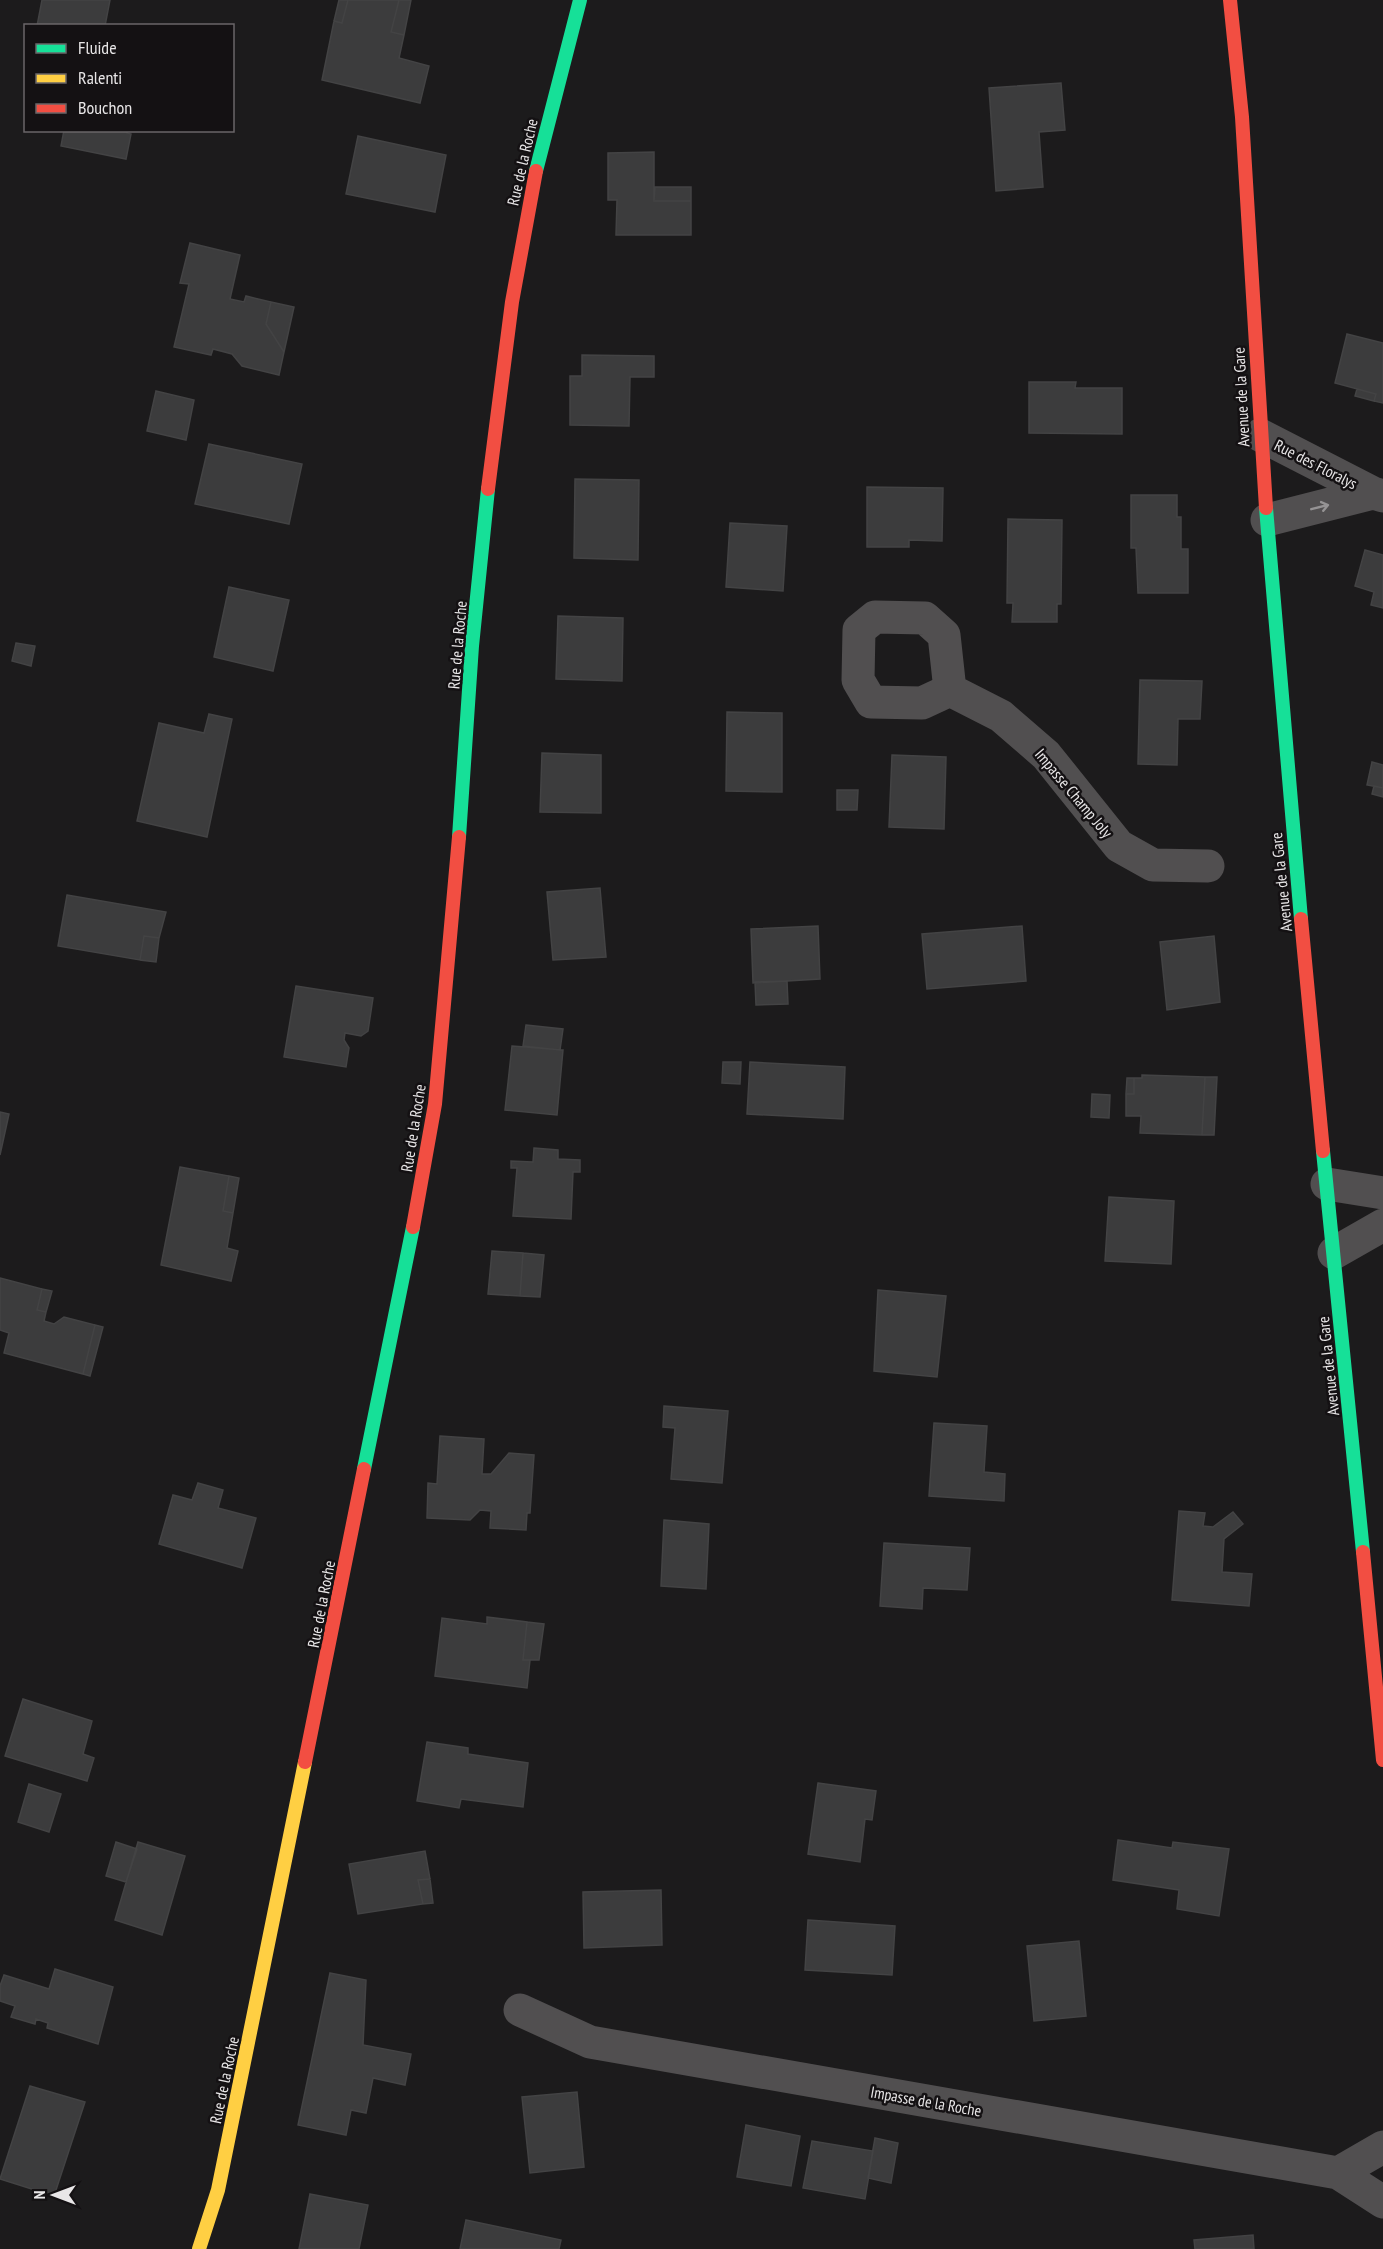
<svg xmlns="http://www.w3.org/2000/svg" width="1383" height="2249" font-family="'PT Sans Narrow',sans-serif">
<rect width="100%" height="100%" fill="#1c1b1c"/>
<path fill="#3c3c3d" stroke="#434344" stroke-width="1.5" d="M 42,0 L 110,0 L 105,26 L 37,26 Z
M 339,0 L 348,0 L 342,23 L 334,21 Z
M 348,0 L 399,0 L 391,32 L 404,35 L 399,58 L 429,66 L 420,103 L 322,80 L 334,21 L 342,23 Z
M 399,0 L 411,0 L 404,35 L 391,32 Z
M 1061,83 L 1065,130 L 1039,132 L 1043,187 L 996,191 L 989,88 Z
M 64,130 L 127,130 L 127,133 L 131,134 L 126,159 L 61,146 Z
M 358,136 L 446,155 L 435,212 L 346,194 Z
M 654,152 L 654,201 L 691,201 L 691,235 L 616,235 L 617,200 L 608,200 L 608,153 Z
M 655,187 L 691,187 L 691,201 L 654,201 Z
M 190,243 L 240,255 L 230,299 L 244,302 L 246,296 L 271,302 L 266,324 L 284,352 L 279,375 L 242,366 L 232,354 L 213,349 L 211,355 L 174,347 L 189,284 L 180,283 Z
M 271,302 L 294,307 L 284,352 L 266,324 Z
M 1347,334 L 1383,343 L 1383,403 L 1374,401 L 1376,394 L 1335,383 Z
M 582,355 L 654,356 L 654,377 L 630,377 L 629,426 L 570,425 L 570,376 L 582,376 Z
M 1029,382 L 1076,382 L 1075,388 L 1122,388 L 1122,434 L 1029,433 Z
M 1357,389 L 1376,394 L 1374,401 L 1355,396 Z
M 156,391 L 194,400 L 186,440 L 147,431 Z
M 209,444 L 302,464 L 289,524 L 195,504 Z
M 575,479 L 639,480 L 638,560 L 574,558 Z
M 867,487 L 943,488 L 942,541 L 909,540 L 909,547 L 867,547 Z
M 1131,495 L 1177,495 L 1177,517 L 1181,517 L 1181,549 L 1188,549 L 1188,593 L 1138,593 L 1136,548 L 1131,548 Z
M 1008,519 L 1062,520 L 1061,604 L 1057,604 L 1057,622 L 1012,622 L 1013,603 L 1007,603 Z
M 730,523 L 787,526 L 783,591 L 726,587 Z
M 1365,550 L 1383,555 L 1383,608 L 1371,605 L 1374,592 L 1355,586 Z
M 229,587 L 289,600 L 273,671 L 214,657 Z
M 558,616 L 623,618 L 622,681 L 556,679 Z
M 16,643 L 35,646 L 31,666 L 12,661 Z
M 1140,680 L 1202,681 L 1200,719 L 1178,719 L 1177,765 L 1138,764 Z
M 727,712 L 782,713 L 782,792 L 726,791 Z
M 209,714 L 232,719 L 207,837 L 137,821 L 159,723 L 204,733 Z
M 542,753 L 601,755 L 601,813 L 540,812 Z
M 892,755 L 946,757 L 944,829 L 889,827 Z
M 1372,762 L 1383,765 L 1383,788 L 1367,785 Z
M 1374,786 L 1383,788 L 1383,797 L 1372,794 Z
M 837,790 L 858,790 L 857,810 L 837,810 Z
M 600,888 L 606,957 L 553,960 L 547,892 Z
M 67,895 L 166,912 L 159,938 L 144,936 L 140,960 L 58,946 Z
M 818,926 L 820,979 L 753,983 L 751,929 Z
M 1022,926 L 1026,981 L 927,989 L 922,934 Z
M 144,936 L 159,938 L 156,962 L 140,960 Z
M 1214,936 L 1220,1002 L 1167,1010 L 1160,942 Z
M 787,981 L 788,1004 L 756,1005 L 755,982 Z
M 296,986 L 373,998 L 368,1031 L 361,1036 L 345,1033 L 344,1040 L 349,1048 L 346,1067 L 284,1057 Z
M 526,1025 L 563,1029 L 560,1050 L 523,1046 Z
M 512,1046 L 563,1050 L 557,1115 L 505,1110 Z
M 723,1062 L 741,1062 L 740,1084 L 722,1083 Z
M 750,1062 L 845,1067 L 843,1119 L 747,1114 Z
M 1142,1075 L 1205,1077 L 1202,1135 L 1140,1133 L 1141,1116 L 1126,1116 L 1126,1094 L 1134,1094 L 1134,1078 L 1142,1078 Z
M 1205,1077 L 1217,1077 L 1214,1135 L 1202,1135 Z
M 1127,1078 L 1134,1078 L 1134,1094 L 1126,1094 Z
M 1092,1094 L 1110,1095 L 1109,1118 L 1091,1117 Z
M 0,1112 L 9,1114 L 0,1155 Z
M 534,1148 L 558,1150 L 558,1159 L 580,1160 L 580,1172 L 573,1172 L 571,1219 L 513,1216 L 517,1168 L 511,1168 L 511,1161 L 533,1162 Z
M 180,1167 L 229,1176 L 223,1211 L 233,1213 L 227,1248 L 238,1251 L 231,1281 L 161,1265 Z
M 229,1176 L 239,1178 L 233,1213 L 223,1211 Z
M 1109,1197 L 1174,1201 L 1171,1264 L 1105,1261 Z
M 492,1251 L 523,1253 L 520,1296 L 488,1294 Z
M 523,1253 L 544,1255 L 540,1297 L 520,1296 Z
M 0,1278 L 42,1289 L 37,1310 L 46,1312 L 44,1321 L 54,1324 L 64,1317 L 95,1325 L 83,1374 L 4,1353 L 9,1333 L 0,1330 Z
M 42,1289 L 52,1291 L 46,1312 L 37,1310 Z
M 878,1290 L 946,1296 L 937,1377 L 874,1371 Z
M 95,1325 L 103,1327 L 90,1376 L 83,1374 Z
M 664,1406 L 728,1411 L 722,1483 L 671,1479 L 675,1428 L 663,1427 Z
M 934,1423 L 987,1426 L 984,1472 L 1005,1474 L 1004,1501 L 929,1496 Z
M 440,1436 L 484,1439 L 482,1474 L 491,1474 L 509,1453 L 534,1455 L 530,1513 L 527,1513 L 526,1530 L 490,1528 L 491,1511 L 480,1510 L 470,1520 L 427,1518 L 428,1483 L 437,1484 Z
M 198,1483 L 223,1490 L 218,1508 L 256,1518 L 242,1568 L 159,1544 L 173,1495 L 192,1500 Z
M 1179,1511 L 1205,1513 L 1203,1526 L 1213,1527 L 1233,1512 L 1243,1524 L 1224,1539 L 1222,1572 L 1252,1574 L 1249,1606 L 1172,1600 Z
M 664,1520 L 709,1524 L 706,1589 L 661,1586 Z
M 884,1543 L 970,1548 L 967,1590 L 923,1588 L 922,1609 L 880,1606 Z
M 487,1617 L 527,1622 L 523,1660 L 530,1660 L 527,1688 L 435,1676 L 442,1618 L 487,1624 Z
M 527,1622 L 544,1624 L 539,1660 L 523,1660 Z
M 23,1699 L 92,1721 L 83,1754 L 94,1758 L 87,1781 L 5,1756 Z
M 427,1742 L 468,1748 L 468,1754 L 528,1763 L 523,1807 L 461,1799 L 459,1808 L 417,1801 Z
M 818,1783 L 876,1791 L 872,1820 L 865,1819 L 860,1862 L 808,1854 Z
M 29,1784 L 61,1794 L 49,1832 L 18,1822 Z
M 1118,1840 L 1172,1848 L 1173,1842 L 1229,1849 L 1219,1916 L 1177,1909 L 1179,1890 L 1113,1880 Z
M 116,1842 L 137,1849 L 126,1882 L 106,1876 Z
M 138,1842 L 185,1856 L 162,1935 L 115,1920 Z
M 425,1851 L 430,1879 L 418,1880 L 423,1904 L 358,1914 L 349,1864 Z
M 430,1879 L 433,1903 L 423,1904 L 418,1880 Z
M 661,1890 L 662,1945 L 584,1948 L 583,1892 Z
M 808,1920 L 895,1926 L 892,1975 L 805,1970 Z
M 1079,1941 L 1086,2016 L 1034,2021 L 1027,1946 Z
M 55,1969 L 113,1987 L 98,2044 L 47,2028 L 48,2023 L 36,2019 L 35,2024 L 11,2017 L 15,2006 L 0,2001 L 0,1986 L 4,1975 L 49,1989 Z
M 330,1973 L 366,1980 L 363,2045 L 411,2054 L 405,2085 L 373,2078 L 366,2113 L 351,2110 L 346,2135 L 298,2125 Z
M 30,2086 L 85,2102 L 54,2196 L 0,2179 Z
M 577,2092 L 584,2167 L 530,2173 L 522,2097 Z
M 746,2125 L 800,2136 L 791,2186 L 737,2177 Z
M 875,2138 L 898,2143 L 891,2183 L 868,2178 Z
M 812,2141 L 873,2151 L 865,2199 L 803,2188 Z
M 310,2194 L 368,2205 L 359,2249 L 299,2249 Z
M 466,2220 L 561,2240 L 559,2249 L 460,2249 Z
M 1253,2235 L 1254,2249 L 1195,2249 L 1194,2240 Z"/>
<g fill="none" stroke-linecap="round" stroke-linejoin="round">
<path stroke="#514f50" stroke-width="33" d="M 1260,435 L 1373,493 L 1383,496
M 1267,520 L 1373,493
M 875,617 L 925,618 L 944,635 L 950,690 L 922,703 L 871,702 L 858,680 L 859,630 Z
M 950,690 L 1001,716 L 1046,755 L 1119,846 L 1153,865 L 1208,866
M 1327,1184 L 1383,1193
M 1334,1253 L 1383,1225
M 520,2010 L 590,2042 L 1338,2173 L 1383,2202
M 1338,2173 L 1383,2147"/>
<path stroke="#16e098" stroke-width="14" d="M 536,171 L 580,0
M 1266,508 L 1301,919
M 459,837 L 472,646 L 488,489
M 1323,1151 L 1363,1552
M 364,1469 L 413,1227"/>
<path stroke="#ffcf43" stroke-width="14" d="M 199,2249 L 218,2190 L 305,1762"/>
<path stroke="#f24e42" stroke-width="14" d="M 1230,0 L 1242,117 L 1266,508
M 488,489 L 512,302 L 536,171
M 1301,919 L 1323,1151
M 413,1227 L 435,1104 L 459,837
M 1363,1552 L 1383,1760
M 305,1762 L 364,1469"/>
</g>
<defs><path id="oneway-shaft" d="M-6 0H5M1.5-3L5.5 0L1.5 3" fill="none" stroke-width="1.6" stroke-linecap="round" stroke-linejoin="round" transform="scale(1.5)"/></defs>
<use stroke="#959394" href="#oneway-shaft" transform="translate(1320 507) rotate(-14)"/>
<g text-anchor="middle" stroke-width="5" stroke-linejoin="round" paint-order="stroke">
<g font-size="16" fill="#e8e6e7" stroke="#141113">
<text transform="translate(522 162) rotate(-77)" y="6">Rue de la Roche</text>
<text transform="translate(1241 397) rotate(-93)" y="6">Avenue de la Gare</text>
<text transform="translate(1316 464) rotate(27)" y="6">Rue des Floralys</text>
<text transform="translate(457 645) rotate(-85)" y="6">Rue de la Roche</text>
<text transform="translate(1074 793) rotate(50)" y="6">Impasse Champ Joly</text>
<text transform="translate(1281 882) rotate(-96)" y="6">Avenue de la Gare</text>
<text transform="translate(413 1128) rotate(-81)" y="6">Rue de la Roche</text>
<text transform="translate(1328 1366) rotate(-96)" y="6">Avenue de la Gare</text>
<text transform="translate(321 1604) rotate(-79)" y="6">Rue de la Roche</text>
<text transform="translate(224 2080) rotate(-78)" y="6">Rue de la Roche</text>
<text transform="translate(926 2101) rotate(10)" y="6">Impasse de la Roche</text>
</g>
</g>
<rect x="24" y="24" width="210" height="108" fill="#141113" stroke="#696668" stroke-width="1.5"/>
<rect x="36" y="44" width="30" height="9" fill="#16e098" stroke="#696668" stroke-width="1.5"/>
<text x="78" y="54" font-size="18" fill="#e8e6e7">Fluide</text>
<rect x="36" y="74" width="30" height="9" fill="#ffcf43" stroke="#696668" stroke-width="1.5"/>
<text x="78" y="84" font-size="18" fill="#e8e6e7">Ralenti</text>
<rect x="36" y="104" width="30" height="9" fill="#f24e42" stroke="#696668" stroke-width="1.5"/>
<text x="78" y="114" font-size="18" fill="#e8e6e7">Bouchon</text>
<g transform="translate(54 2195) rotate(270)" stroke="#141113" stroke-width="4.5" paint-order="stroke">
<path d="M0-4.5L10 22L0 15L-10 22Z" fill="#e8e6e7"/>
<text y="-9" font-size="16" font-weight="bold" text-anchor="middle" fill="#e8e6e7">N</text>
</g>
</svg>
